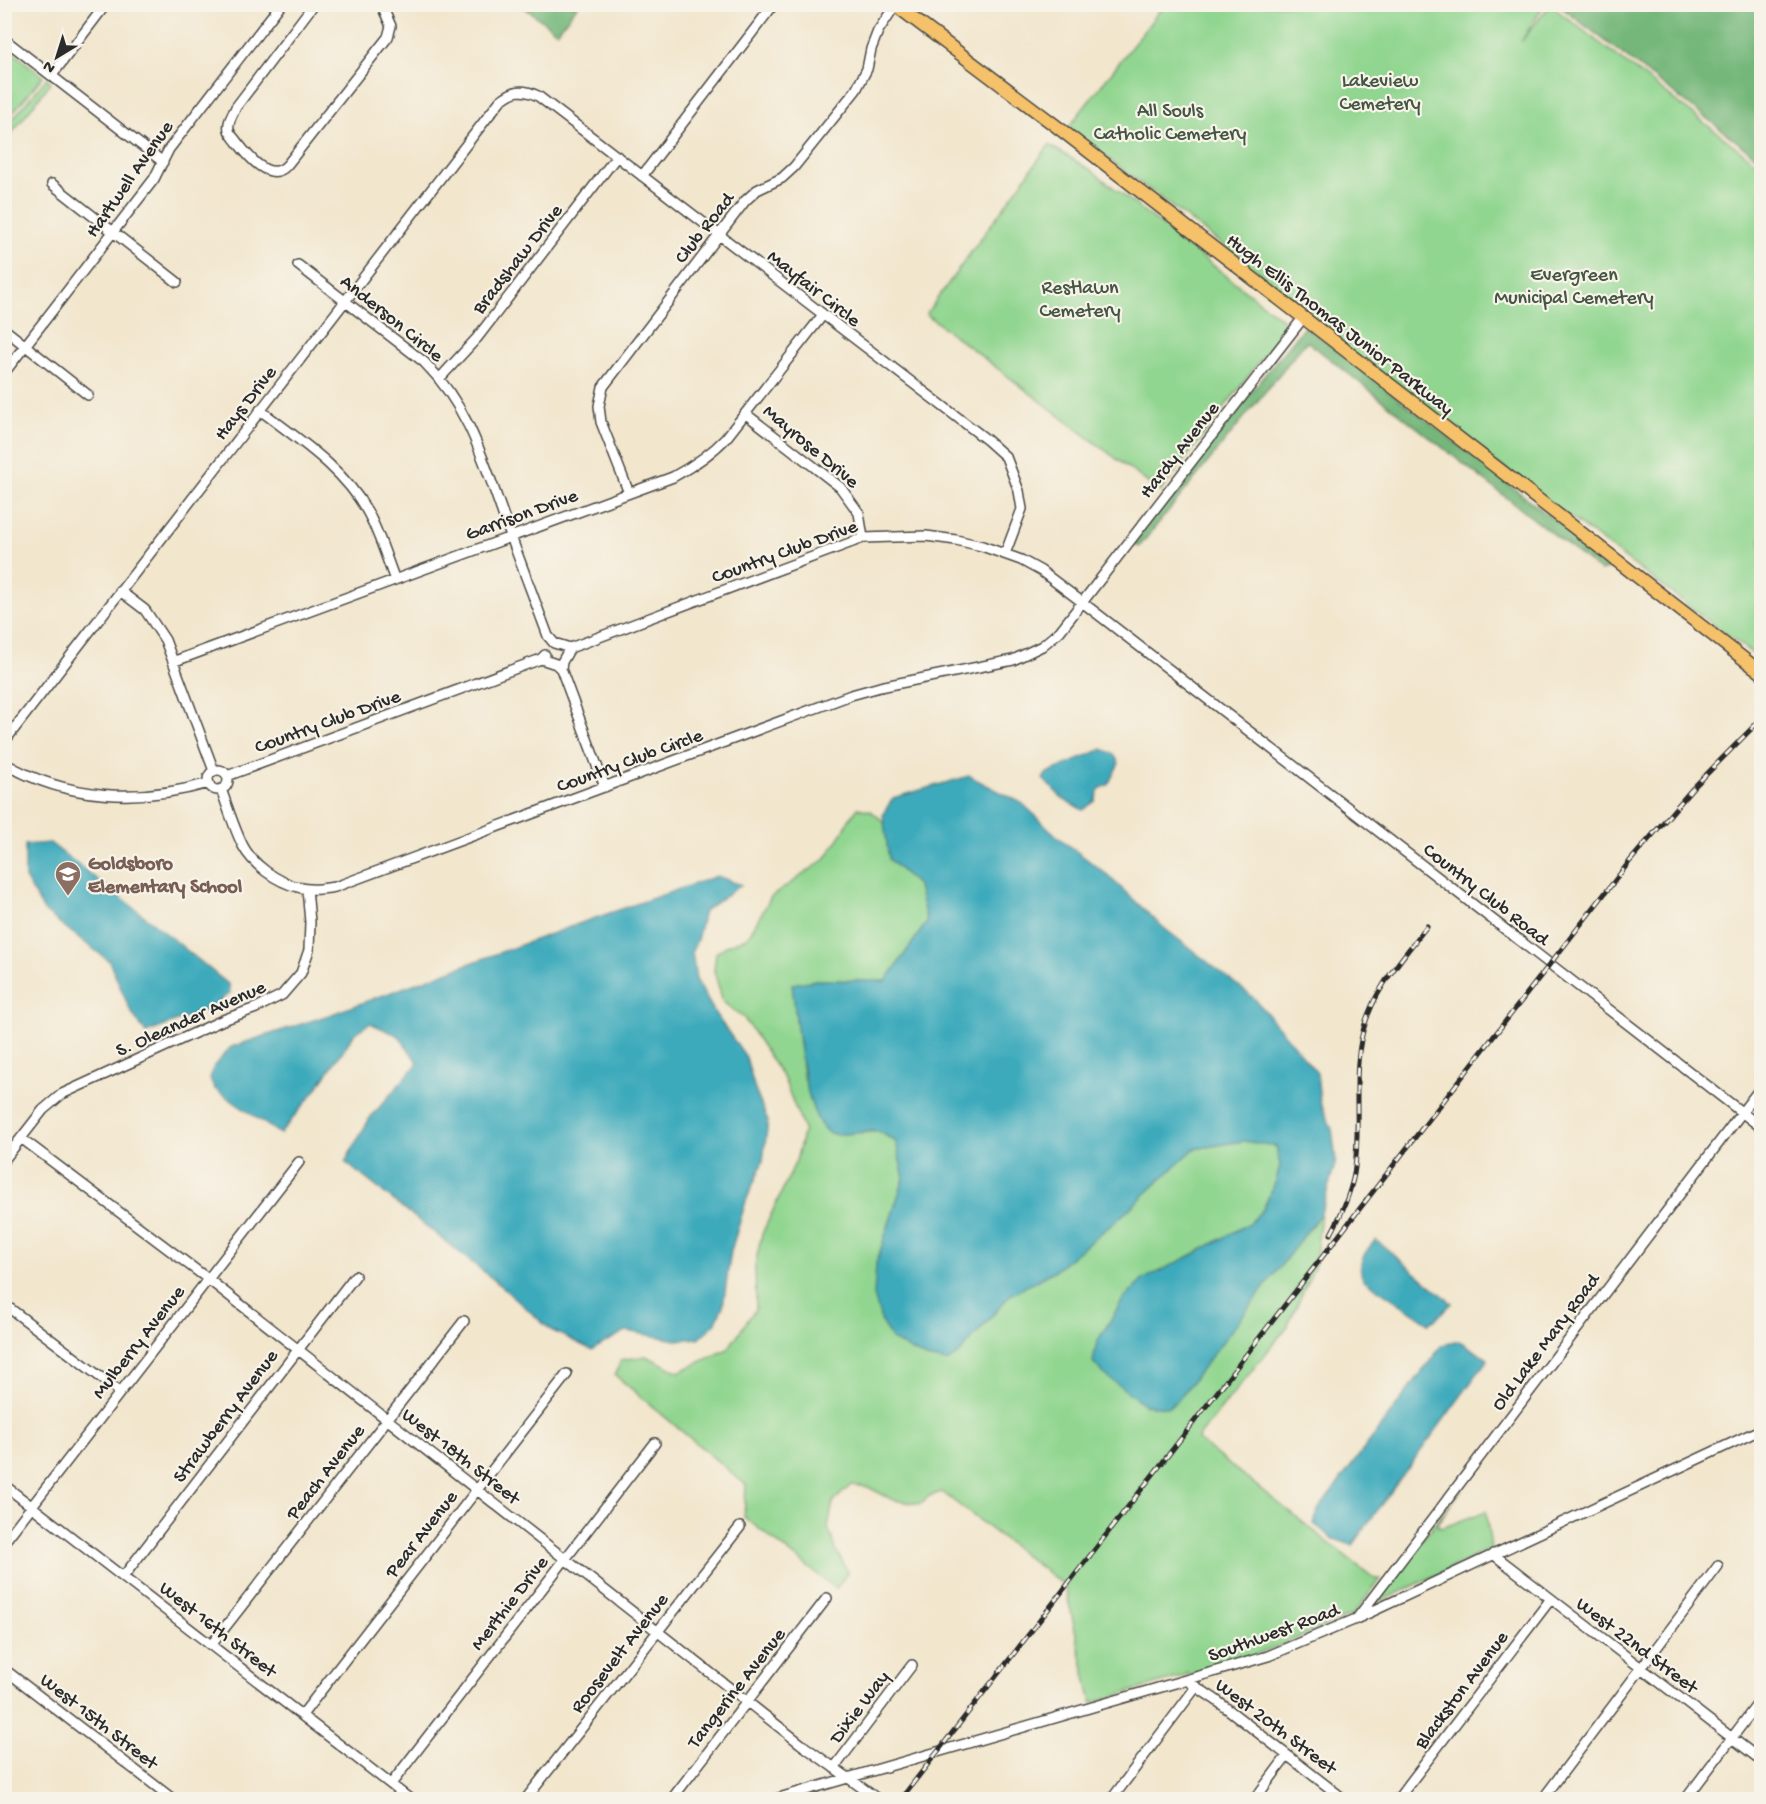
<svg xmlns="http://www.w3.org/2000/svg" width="1766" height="1804" font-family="'Gochi Hand',sans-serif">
<rect width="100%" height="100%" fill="#f7f3e8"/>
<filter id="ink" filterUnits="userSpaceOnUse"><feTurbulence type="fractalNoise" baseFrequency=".0167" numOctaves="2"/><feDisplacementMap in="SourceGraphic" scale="12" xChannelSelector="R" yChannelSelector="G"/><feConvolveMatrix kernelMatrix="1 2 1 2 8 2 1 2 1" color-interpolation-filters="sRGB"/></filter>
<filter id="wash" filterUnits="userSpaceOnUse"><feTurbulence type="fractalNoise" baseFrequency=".008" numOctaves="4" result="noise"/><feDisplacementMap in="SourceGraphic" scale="24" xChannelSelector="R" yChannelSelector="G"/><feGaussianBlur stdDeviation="1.35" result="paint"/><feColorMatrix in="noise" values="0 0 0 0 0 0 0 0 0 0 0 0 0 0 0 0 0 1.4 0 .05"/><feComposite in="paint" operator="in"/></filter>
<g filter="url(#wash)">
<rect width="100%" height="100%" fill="#f2e6cd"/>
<path fill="#91d690" stroke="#5e805e" stroke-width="1.5" d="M 1164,5 L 1544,5 L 1521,42 L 1550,5 L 1761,166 L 1761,660 L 1303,318 L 1308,310 L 1068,128 Z
M 5,46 L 43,76 L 5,122 Z
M 47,78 L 51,82 L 5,142 L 5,128 Z
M 1049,145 L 1091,170 L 1288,324 L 1160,492 L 926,314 Z
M 858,808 L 871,811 L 885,823 L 889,859 L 918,886 L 927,922 L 886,981 L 816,980 L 792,984 L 803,1077 L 835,1135 L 849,1133 L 880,1132 L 896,1142 L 904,1178 L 876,1264 L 882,1323 L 892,1339 L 926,1358 L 947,1362 L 960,1353 L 1010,1295 L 1054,1271 L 1116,1221 L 1194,1149 L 1244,1141 L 1276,1146 L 1280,1165 L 1276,1181 L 1263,1209 L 1250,1223 L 1198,1252 L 1144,1279 L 1124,1298 L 1097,1342 L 1145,1405 L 1169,1407 L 1178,1400 L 1321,1213 L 1315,1265 L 1287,1327 L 1199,1436 L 1198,1440 L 1375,1579 L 1380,1579 L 1354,1614 L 1267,1651 L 1188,1675 L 1186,1673 L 1184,1676 L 1092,1703 L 1065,1586 L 942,1492 L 929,1496 L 920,1504 L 893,1500 L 868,1487 L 851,1485 L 833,1502 L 828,1528 L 837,1552 L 848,1572 L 836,1589 L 744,1517 L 746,1485 L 615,1375 L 621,1360 L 646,1356 L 679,1372 L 728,1349 L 756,1308 L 755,1265 L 762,1234 L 796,1161 L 804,1130 L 784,1079 L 744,1018 L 723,1002 L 714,971 L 716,953 L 726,946 L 748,937 L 771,897 L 825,859 L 844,831 L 848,821 Z
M 1480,1464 L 1438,1522 L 1437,1526 L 1442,1528 L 1486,1511 L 1491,1549 L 1373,1605 Z"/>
<path fill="#74b77a" stroke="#507152" stroke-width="1.5" d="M 1563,4 L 1761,5 L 1761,160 L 1561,7 Z
M 521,5 L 578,5 L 557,32 Z
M 1305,326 L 1615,567 L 1600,571 L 1308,342 L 1304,344 L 1139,547 L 1134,543 L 1266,373 Z"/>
<path fill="#3daabc" stroke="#346a74" stroke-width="1.5" d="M 1102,749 L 1114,754 L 1119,763 L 1108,785 L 1099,789 L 1095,801 L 1083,810 L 1063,799 L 1043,779 L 1047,773 Z
M 969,776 L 1022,803 L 1059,838 L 1105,873 L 1164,928 L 1255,999 L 1317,1073 L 1320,1102 L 1332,1129 L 1336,1161 L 1321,1213 L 1178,1400 L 1168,1407 L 1145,1405 L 1104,1374 L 1093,1362 L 1097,1342 L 1124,1298 L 1144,1279 L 1198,1252 L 1250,1223 L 1263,1209 L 1276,1181 L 1280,1165 L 1276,1146 L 1243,1141 L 1194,1149 L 1116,1221 L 1054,1271 L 1010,1295 L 960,1353 L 947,1362 L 926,1358 L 892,1340 L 882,1323 L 874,1296 L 876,1264 L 904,1178 L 896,1142 C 891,1139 885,1134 880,1132 C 865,1128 843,1138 830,1133 C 803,1123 796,1012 792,984 L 816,980 L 886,981 L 927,922 L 918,886 L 889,859 L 883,814 L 893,798 Z
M 50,843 L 151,921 L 229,985 L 230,993 L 208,1009 L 146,1033 L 131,1012 L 109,961 L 44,911 L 25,878 L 25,845 Z
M 717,876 L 741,885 L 704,911 L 697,940 L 692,951 L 696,979 L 716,1015 L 746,1057 L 755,1090 L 768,1121 L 763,1161 L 746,1201 L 731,1251 L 723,1306 L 715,1324 L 699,1338 L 676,1340 L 626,1331 L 592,1350 L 551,1330 L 494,1280 L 345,1162 L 370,1118 L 418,1063 L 399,1036 L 370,1023 L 355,1033 L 315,1091 L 280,1134 L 215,1089 L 210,1079 L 214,1066 L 231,1047 L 329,1015 L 578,924 Z
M 1376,1240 L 1452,1303 L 1436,1319 L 1429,1323 L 1363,1279 C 1356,1265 1365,1250 1376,1240 Z
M 1459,1341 L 1488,1359 L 1352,1545 L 1334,1539 L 1314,1524 L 1318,1510 L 1442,1345 Z"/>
</g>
<g filter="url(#ink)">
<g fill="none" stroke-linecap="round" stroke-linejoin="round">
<g stroke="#494743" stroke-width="12">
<path id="minor" d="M 314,4 L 236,107 C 233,114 227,122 229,130 C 230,134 235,139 237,142 C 248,156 270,184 287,165 L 388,37 L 391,26 L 381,4
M 4,39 L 163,162
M 52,75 L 106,4
M 642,176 L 774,4
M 52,184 L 177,282
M 298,265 L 424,362 C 469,407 484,462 505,520 C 519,559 534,598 548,636 L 554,643 L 570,648 L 863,538 L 926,536 L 956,540 L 982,546 L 1021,560 L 1041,571 L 1082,602 L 1762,1128
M 4,329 L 88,395
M 4,373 L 154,179 L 169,149 L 281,4
M 440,378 L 477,338 L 617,156
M 260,410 C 299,440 342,467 367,511 C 379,532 386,557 395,580
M 746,414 L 840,487 L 859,513 L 863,538
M 629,493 L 601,422 L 599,406 L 603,387 L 745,201 L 757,190 L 782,178 L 794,167 L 856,90 L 867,69 L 871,49 L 878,31 L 896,4
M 120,591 L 145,610 L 165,640 L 214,771
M 541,659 L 556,664 L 561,669 L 605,787
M 175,661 L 673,477 C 693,466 710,455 726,438 L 822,316
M 561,669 L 562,662 L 570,648
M 4,742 L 500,101 C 513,90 522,88 538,96 L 987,440 L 1006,457 L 1019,491 L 1022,509 L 1005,554
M 4,763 C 67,800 140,803 209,783
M208 780a10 10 0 1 1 20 0a10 10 0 1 1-20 0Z
M 227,776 L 541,659 L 545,655
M 221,789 C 228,808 234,828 243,846 C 253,865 277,882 298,887 C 310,891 323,889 335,887 L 851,695 L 880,687 L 1013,660 L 1042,646 L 1060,631 L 1303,318
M 21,1138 L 208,1279 L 801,1744 L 879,1800
M 4,1160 L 43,1110 L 62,1094 L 223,1020 L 256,1008 L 282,995 L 301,973 L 309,950 L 310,922 L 307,889
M 4,1304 L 120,1392
M 4,1485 L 411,1800
M 4,1542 L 299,1162
M 1493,1554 L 1762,1761
M 123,1577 L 355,1276
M 1358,1617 L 1762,1086
M 212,1644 L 464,1321
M 4,1669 L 174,1800
M 1186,1680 L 1216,1700 L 1345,1800
M 302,1715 L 567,1374
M 834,1768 L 912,1665
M 391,1784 L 655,1443
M 525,1800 L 740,1527
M 671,1800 L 827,1598
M 772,1800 L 1268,1656 L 1356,1619 L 1762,1429
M 1111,1800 L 1196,1687
M 1254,1800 L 1287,1756
M 1397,1800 L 1550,1600
M 1542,1800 L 1718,1566
M 1685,1800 L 1762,1698"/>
</g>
<g stroke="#494743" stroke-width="15">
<path id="major" d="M 894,4 L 1060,129 L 1762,673"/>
</g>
<use href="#minor" stroke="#fff" stroke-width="9"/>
<use href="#major" stroke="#f5c16b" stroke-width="12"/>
<g stroke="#2b2b2b" stroke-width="5">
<path id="rail" d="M 1331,1234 C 1341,1215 1350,1195 1354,1174 C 1362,1127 1351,1078 1363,1031 C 1373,990 1402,959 1427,926
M 900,1800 L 1630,861 L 1693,788 L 1762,718"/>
</g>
<use href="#rail" stroke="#f7f3e8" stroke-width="3" stroke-dasharray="9" stroke-linecap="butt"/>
</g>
</g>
<defs>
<g id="school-pin" transform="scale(1.35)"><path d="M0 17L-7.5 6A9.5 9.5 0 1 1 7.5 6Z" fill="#8d6e63" stroke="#f7f3e8"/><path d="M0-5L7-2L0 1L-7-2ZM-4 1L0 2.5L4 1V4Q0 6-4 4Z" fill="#fff"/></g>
</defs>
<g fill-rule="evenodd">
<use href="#school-pin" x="68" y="874"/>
</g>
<g text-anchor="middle" stroke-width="4.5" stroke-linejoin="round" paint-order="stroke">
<g font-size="20" fill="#445644" stroke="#f7f3e8">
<text x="1380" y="86">Lakeview<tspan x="1380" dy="23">Cemetery</tspan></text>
<text x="1170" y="116">All Souls<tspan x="1170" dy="23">Catholic Cemetery</tspan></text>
<text x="1574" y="280">Evergreen<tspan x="1574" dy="23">Municipal Cemetery</tspan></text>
<text x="1080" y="293">Restlawn<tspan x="1080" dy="23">Cemetery</tspan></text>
</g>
<g font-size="20" fill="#2b2b2b" stroke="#f7f3e8">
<text transform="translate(128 178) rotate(-55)" y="7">Hartwell Avenue</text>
<text transform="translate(703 227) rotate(-52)" y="7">Club Road</text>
<text transform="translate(516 258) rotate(-52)" y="7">Bradshaw Drive</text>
<text transform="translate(815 287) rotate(38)" y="7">Mayfair Circle</text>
<text transform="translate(393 317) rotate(39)" y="7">Anderson Circle</text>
<text transform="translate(1341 323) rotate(38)" y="7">Hugh Ellis Thomas Junior Parkway</text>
<text transform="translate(244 402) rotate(-52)" y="7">Hays Drive</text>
<text transform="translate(812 445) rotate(40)" y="7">Mayrose Drive</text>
<text transform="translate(1178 449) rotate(-52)" y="7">Hardy Avenue</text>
<text transform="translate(521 513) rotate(-20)" y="7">Garrison Drive</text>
<text transform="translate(784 550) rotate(-20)" y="7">Country Club Drive</text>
<text transform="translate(327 720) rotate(-20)" y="7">Country Club Drive</text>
<text transform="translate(629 759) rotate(-20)" y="7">Country Club Circle</text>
<text transform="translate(1487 893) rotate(38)" y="7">Country Club Road</text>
<text transform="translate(190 1017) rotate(-24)" y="7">S. Oleander Avenue</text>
<text transform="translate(137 1341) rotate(-52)" y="7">Mulberry Avenue</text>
<text transform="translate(1544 1341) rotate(-53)" y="7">Old Lake Mary Road</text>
<text transform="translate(224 1415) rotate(-53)" y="7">Strawberry Avenue</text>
<text transform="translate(462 1455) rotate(38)" y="7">West 18th Street</text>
<text transform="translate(324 1471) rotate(-52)" y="7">Peach Avenue</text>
<text transform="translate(420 1533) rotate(-52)" y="7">Pear Avenue</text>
<text transform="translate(508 1602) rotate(-52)" y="7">Merthie Drive</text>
<text transform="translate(219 1628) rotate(38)" y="7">West 16th Street</text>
<text transform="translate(1273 1631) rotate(-20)" y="7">Southwest Road</text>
<text transform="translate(1638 1644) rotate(37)" y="7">West 22nd Street</text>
<text transform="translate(618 1652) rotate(-52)" y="7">Roosevelt Avenue</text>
<text transform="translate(735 1687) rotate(-52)" y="7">Tangerine Avenue</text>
<text transform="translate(1460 1689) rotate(-53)" y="7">Blackston Avenue</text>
<text transform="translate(858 1706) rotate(-53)" y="7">Dixie Way</text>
<text transform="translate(100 1720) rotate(38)" y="7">West 15th Street</text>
<text transform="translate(1277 1725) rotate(37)" y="7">West 20th Street</text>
</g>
<g font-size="20" font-weight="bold" fill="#785e54" stroke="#f7f3e8" text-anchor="start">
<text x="88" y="869">Goldsboro<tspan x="88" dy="23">Elementary School</tspan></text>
</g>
</g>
<rect width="1766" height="1804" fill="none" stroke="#f7f3e8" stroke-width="24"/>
<g transform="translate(57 57) rotate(218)" stroke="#f7f3e8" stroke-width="4.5" paint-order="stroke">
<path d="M0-4.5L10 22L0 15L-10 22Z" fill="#2b2b2b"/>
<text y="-9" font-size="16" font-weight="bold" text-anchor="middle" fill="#2b2b2b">N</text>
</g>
</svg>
